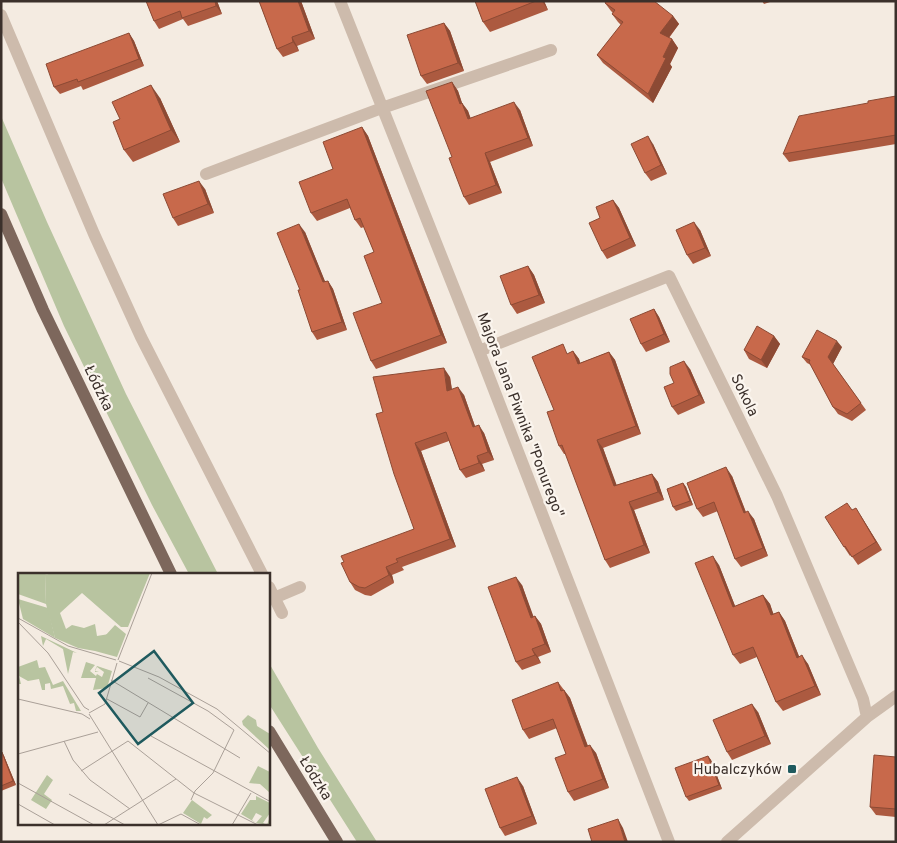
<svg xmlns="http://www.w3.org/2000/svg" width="897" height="843" font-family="Overpass,sans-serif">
<rect width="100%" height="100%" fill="#f4ebe1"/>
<path fill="#b8c4a0" d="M 1,116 L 47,222 L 126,394 L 218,574 L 189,574 L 152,505 L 64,326 L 1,178 Z
M 269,663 L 318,748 L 377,842 L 357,842 L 269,704 Z"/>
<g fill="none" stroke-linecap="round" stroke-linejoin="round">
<path stroke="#cdbbac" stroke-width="12" d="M 340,1 L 479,351 L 669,842
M 1,15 L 94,234 L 141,337 L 262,574
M 206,174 L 382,108 L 551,50
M 479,351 L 669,276 L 777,496 L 863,699 L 867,717
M 269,587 L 282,613
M 274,598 L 300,587
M 727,842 L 867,717 L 896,696"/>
<path stroke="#7d675c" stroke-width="12" d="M 1,214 L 43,310 L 171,574
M 269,731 L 337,842"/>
</g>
<path fill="#ac5a40" d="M 146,1 L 217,1 L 222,14 L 188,26 L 183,19 L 159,29 L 154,21 Z
M 259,1 L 301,1 L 315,39 L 297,46 L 299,51 L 283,57 L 277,49 Z
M 475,1 L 544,1 L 548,10 L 490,32 L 483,22 Z
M 762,1 L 773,1 L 764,4 Z
M 605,3 L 673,16 L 679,24 L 669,38 L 672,39 L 678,48 L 670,64 L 672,67 L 653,103 L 603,63 L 597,55 L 621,25 L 618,22 L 612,14 L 613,13 L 611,11 Z
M 444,23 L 450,31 L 464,71 L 427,84 L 421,76 Z
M 129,33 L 134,41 L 144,66 L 83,90 L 81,86 L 60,94 L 54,87 Z
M 452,82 L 458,91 L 462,103 L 468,111 L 470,118 L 520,110 L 533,146 L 490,162 L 502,193 L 469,205 L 464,197 L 452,157 Z
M 896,96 L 896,144 L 789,162 L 783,154 Z
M 160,98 L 180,142 L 133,162 L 124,150 L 120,119 Z
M 362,127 L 368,136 L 447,343 L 376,369 L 371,361 L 382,303 L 374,252 L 364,227 L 361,228 L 355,220 L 350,208 L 317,221 L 311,213 L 333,169 Z
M 653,144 L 667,174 L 651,181 L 645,173 Z
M 205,189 L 214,213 L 178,226 L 173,218 Z
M 613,200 L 619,208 L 636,246 L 607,259 L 602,251 L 600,218 Z
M 700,230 L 711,256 L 693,264 L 687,255 Z
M 305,232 L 325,282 L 328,281 L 333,289 L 347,330 L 317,340 L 312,332 L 300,290 Z
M 528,266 L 534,275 L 545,303 L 517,314 L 511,305 Z
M 654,309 L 659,317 L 670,342 L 646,352 L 641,344 Z
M 774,336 L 780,344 L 767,368 L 749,359 L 744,350 Z
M 842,347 L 833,364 L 866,410 L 852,421 L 838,414 L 833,407 L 811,365 L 807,363 L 802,357 Z
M 573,351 L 579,359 L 580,363 L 609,352 L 615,360 L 641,434 L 603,448 L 616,485 L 652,474 L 658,482 L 664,500 L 634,510 L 650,553 L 610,568 L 605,560 L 566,454 L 564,454 L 559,446 L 554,410 L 569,353 Z
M 690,369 L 705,403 L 678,415 L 672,407 Z
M 450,377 L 452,389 L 464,395 L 475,426 L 484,433 L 494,460 L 482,464 L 485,471 L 466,478 L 460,470 L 449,441 L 421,451 L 456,547 L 402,567 L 404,570 L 392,575 L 394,583 L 371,596 L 365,595 L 355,590 L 350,582 L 414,529 L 383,412 Z
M 732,476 L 746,512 L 754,519 L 768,556 L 741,567 L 735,559 L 718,511 L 703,517 L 697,509 Z
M 683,483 L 686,487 L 693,505 L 676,511 L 673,507 Z
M 852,510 L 861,516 L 882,550 L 858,565 L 851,555 L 850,556 L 844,547 Z
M 719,565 L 735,606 L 763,595 L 770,604 L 773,614 L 779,612 L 785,621 L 799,656 L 808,664 L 821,695 L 783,711 L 776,702 L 757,657 L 740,664 L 733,655 Z
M 522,585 L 533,617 L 535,616 L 541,624 L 551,652 L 538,657 L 541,663 L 522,670 L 516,662 Z
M 558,682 L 570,698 L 588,746 L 596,753 L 609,788 L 574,801 L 568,792 L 566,754 L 557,728 L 529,739 L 523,730 Z
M 758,712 L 771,744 L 732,760 L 727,752 Z
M 1,752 L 4,756 L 16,785 L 1,791 Z
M 708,756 L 711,760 L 722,789 L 689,801 L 686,797 Z
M 896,757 L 896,817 L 876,815 L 870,807 Z
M 523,786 L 537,824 L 505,836 L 500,828 Z"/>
<path fill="#8c4a34" d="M 215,1 L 217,1 L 222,14 L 216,6 Z
M 298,1 L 301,1 L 315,39 L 309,31 Z
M 542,1 L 544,1 L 548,10 Z
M 673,16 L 679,24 L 666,41 L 660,33 Z
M 444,23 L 450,31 L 464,71 L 458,63 Z
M 129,33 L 134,41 L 144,66 L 139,59 Z
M 292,37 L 297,46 L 299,51 L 293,42 Z
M 672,39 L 678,48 L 670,64 L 672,67 L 653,103 L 648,94 L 663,57 Z
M 452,82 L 458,91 L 462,103 L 468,111 L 474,127 L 460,104 Z
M 151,85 L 160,98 L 180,142 L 171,130 Z
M 514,102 L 520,110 L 533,146 L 528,138 Z
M 362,127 L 368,136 L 447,343 L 441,335 Z
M 648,136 L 653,144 L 667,174 L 661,165 Z
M 485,153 L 490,162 L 502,193 L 496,185 Z
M 199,181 L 205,189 L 214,213 L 208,204 Z
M 613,200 L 619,208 L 636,246 L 630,238 Z
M 694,222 L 700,230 L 711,256 L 705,248 Z
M 299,224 L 305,232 L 329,291 L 323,282 Z
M 528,266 L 534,275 L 545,303 L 539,295 Z
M 328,281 L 333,289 L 347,330 L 342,322 Z
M 654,309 L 659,317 L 670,342 L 664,334 Z
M 774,336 L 780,344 L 767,368 L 761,360 Z
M 837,341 L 842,347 L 833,364 L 828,357 Z
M 573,351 L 579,359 L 583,372 L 578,364 Z
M 609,352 L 615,360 L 641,434 L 636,426 Z
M 684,361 L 690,369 L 705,403 L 699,395 Z
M 444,368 L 450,377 L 453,399 L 447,391 Z
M 458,387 L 464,395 L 478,435 L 473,427 Z
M 479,425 L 484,433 L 494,460 L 488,452 Z
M 597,440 L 603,448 L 620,494 L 614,486 Z
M 415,443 L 421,451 L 456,547 L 450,539 Z
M 477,456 L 482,464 L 485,471 L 479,463 Z
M 726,467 L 732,476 L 749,521 L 744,513 Z
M 652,474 L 658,482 L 664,500 L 658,492 Z
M 683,483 L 686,487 L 693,505 L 690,501 Z
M 629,502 L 634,510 L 650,553 L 644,545 Z
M 856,508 L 861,516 L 882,550 L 876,542 Z
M 748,511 L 754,519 L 768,556 L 763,548 Z
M 713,556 L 719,565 L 739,616 L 733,607 Z
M 386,567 L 392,575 L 394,583 L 389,575 Z
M 516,577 L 522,585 L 537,626 L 531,618 Z
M 763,595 L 770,604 L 777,624 L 771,615 Z
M 779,612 L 785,621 L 803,667 L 797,658 Z
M 535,616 L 541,624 L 551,652 L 545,644 Z
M 532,649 L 538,657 L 541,663 L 535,655 Z
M 802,655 L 808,664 L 821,695 L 815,686 Z
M 564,690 L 570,698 L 591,755 L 585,747 Z
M 752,704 L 758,712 L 771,744 L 765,736 Z
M 590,745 L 596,753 L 609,788 L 603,779 Z
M 2,752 L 4,756 L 16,785 L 13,781 Z
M 708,756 L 711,760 L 722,789 L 719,785 Z
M 517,777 L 523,786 L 537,824 L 532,816 Z
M 618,819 L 623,828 L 628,842 L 625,842 Z"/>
<path fill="#c8694b" stroke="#8c4a34" d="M 146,1 L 215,1 L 216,6 L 182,18 L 180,11 L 154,21 Z
M 259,1 L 298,1 L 309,31 L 292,37 L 293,42 L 277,49 Z
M 475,1 L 536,1 L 483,22 Z
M 606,1 L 654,1 L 673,16 L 660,33 L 672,39 L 663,57 L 666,58 L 648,94 L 597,55 L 623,22 L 612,14 L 615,10 L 605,3 Z
M 444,23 L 458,63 L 421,76 L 407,35 Z
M 129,33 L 139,59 L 78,82 L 77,79 L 54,87 L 46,64 Z
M 452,82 L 460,104 L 462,103 L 468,119 L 514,102 L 528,138 L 485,153 L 496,185 L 464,197 L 449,158 L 452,157 L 426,91 Z
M 151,85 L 171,130 L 124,150 L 113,122 L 120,119 L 112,102 Z
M 896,96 L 896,135 L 783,154 L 799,116 L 868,103 L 868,101 Z
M 362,127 L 441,335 L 371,361 L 353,313 L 382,303 L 364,256 L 374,252 L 360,218 L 355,220 L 347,199 L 311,213 L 299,182 L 333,169 L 323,142 Z
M 648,136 L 661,165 L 645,173 L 631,144 Z
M 199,181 L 208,204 L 173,218 L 163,194 Z
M 613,200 L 630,238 L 602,251 L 589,223 L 600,218 L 596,207 Z
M 694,222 L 705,248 L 687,255 L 676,230 Z
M 299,224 L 323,282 L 328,281 L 342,322 L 312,332 L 298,290 L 300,290 L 277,233 Z
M 528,266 L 539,295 L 511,305 L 500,276 Z
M 654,309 L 664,334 L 641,344 L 630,319 Z
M 757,326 L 774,336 L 761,360 L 744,350 Z
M 817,330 L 837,341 L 828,357 L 861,403 L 847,414 L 833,407 L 809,362 L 810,360 L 802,357 Z
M 563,344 L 567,354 L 573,351 L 578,364 L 609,352 L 636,426 L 597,440 L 614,486 L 652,474 L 658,492 L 629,502 L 644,545 L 605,560 L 562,445 L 559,446 L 547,412 L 554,410 L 532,357 Z
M 684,361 L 699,395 L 672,407 L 664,387 L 674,383 L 670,374 L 670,367 Z
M 444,368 L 447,391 L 458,387 L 473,427 L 479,425 L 488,452 L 477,456 L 479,463 L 460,470 L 446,432 L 415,443 L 450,539 L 396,559 L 398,562 L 386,567 L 389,575 L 365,588 L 359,587 L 350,582 L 341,563 L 344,562 L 341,556 L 414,529 L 394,474 L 376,414 L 383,412 L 373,377 Z
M 726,467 L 744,513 L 748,511 L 763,548 L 735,559 L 714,502 L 697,509 L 687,483 Z
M 683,483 L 690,501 L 673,507 L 667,489 Z
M 847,503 L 852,510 L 856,508 L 876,542 L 852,557 L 845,546 L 844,547 L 825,517 Z
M 713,556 L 733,607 L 763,595 L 771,615 L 779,612 L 797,658 L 802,655 L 815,686 L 776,702 L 753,647 L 733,655 L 695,563 Z
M 516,577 L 531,618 L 535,616 L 545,644 L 532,649 L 535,655 L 516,662 L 488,587 Z
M 558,682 L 561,691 L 564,690 L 585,747 L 590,745 L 603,779 L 568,792 L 555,758 L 566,754 L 553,719 L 523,730 L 512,700 Z
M 752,704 L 765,736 L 727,752 L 713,720 Z
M 2,752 L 13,781 L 1,786 L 1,752 Z
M 874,755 L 896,757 L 896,809 L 870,807 Z
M 708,756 L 719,785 L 686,797 L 675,768 Z
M 517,777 L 532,816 L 500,828 L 485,789 Z
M 618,819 L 625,842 L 592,842 L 588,829 Z"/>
<rect fill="#1f5a5e" stroke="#fbf5ee" stroke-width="2" x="787" y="764" width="10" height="10" rx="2.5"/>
<g text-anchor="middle" stroke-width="4.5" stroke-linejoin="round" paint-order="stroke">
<g font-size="15" fill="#3b302b" stroke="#fbf5ee">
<text transform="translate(99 388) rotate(64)" y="5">Łódzka</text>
<text transform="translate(745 395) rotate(64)" y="5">Sokola</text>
<text transform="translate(521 415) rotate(69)" y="5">Majora Jana Piwnika "Ponurego"</text>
<text transform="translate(316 778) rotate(58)" y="5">Łódzka</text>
</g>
<g font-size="15" fill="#3b302b" stroke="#fbf5ee" text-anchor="end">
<text x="782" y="774">Hubalczyków</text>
</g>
</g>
<g transform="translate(18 573)">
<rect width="252" height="252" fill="#f4ebe1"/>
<path d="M 0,0 L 34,0 L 27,2 L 28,31 L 0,21 ZM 0,26 L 30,35 L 37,65 L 5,46 ZM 97,52 L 108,61 L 99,84 L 77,78 L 76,75 ZM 23,63 L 59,80 L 55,79 L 50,101 L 45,76 L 28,66 L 25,73 ZM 19,87 L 21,95 L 27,94 L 35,112 L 45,108 L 63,138 L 58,138 L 56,130 L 52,131 L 45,113 L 33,116 L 32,110 L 27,111 L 27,117 L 24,117 L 21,106 L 10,108 L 1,103 L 3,111 L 0,111 L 0,94 ZM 68,89 L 77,92 L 72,98 L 78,103 L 79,101 L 84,104 L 86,99 L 79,94 L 77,98 L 81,98 L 77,99 L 77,97 L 79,93 L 94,98 L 89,115 L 75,117 L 78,105 L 63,105 ZM 230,142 L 238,147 L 239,153 L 252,161 L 252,177 L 225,152 L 224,148 ZM 240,193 L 252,199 L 252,220 L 242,211 L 231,210 ZM 29,202 L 35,207 L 26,221 L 34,227 L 28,236 L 13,227 ZM 238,223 L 252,230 L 252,240 L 245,250 L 249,252 L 252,243 L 252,252 L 238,250 L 244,243 L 238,240 L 234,247 L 238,250 L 223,241 L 232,227 L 238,227 ZM 174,227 L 194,242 L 189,246 L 186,244 L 183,251 L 165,240 Z" fill="#b8c4a0"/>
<path d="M 34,0 L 132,0 L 110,54 L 103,54 L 64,20 L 42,40 L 48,56 L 54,52 L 66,55 L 77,51 L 79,63 L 91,61 L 77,75 L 77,78 L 60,75 L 37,65 L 28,31 L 27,2 Z" fill="#b8c4a0"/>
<path fill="none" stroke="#aaa098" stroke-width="1" d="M 0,45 L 50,73 L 98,87M 0,49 L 30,80 L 66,134 L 71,137M 100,87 L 134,0M 101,88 L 141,104 L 199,136 L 253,181M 130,105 L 190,138 L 216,157 L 195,200 L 177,218 L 173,227M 93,107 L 222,185M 0,126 L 64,141 L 72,146M 89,126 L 122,144 L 130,130M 71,140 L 87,131 L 99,90M 71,141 L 140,252M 133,163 L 253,229M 46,168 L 55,187 L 72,207 L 112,236M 0,181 L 80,159M 63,198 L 110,168 L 176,220 L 240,252M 0,210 L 76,252M 51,221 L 107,252M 0,231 L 37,252M 86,252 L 158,206M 140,252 L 163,241 L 183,252M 214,252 L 233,220"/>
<path fill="#1f5a5e" fill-opacity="0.15" stroke="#1f5a5e" stroke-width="2.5" d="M 136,78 L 175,130 L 120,171 L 81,120 Z"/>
<rect width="252" height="252" fill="none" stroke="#3b302b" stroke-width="2.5"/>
</g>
<rect width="897" height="843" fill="none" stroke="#3b302b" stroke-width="5"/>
</svg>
